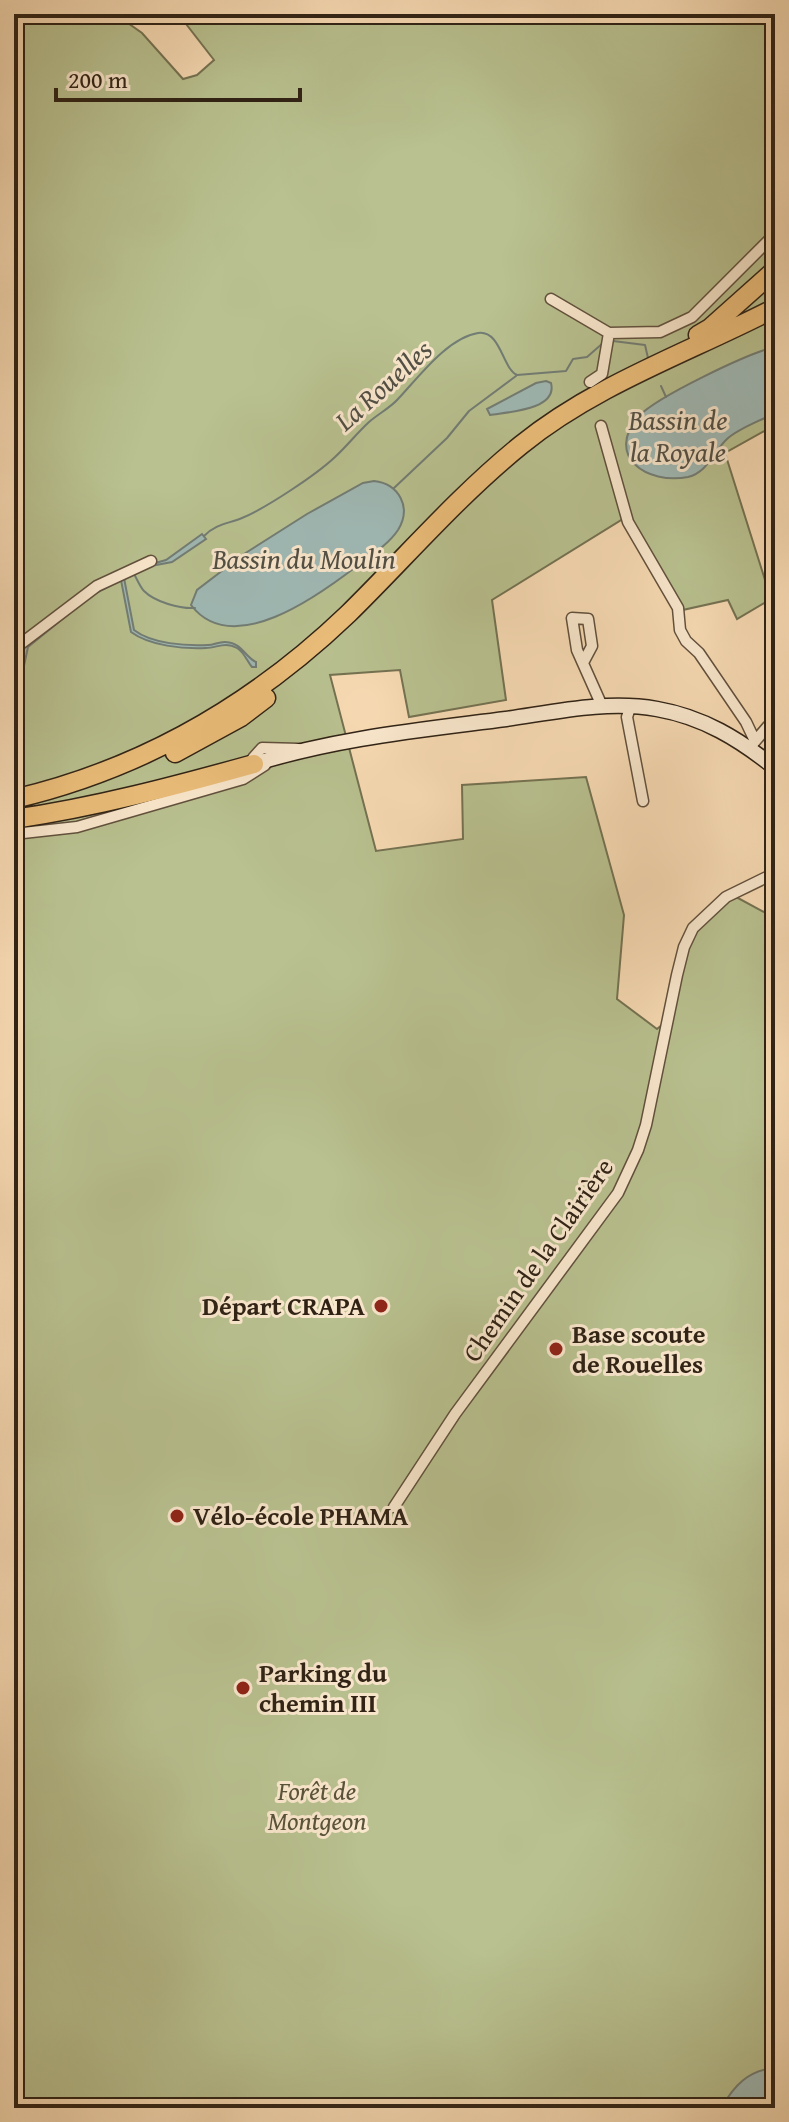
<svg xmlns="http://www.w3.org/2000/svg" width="789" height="2122" font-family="'Gentium Book Plus',serif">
<rect width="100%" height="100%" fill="#f8dbb4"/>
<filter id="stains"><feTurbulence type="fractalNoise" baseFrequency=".0025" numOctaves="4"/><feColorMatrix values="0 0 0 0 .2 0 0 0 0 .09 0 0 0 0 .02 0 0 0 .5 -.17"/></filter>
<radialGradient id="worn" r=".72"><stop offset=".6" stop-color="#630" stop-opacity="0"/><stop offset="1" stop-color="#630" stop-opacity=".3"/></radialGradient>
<path fill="#b9c190" stroke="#747252" stroke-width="2" d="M 14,14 L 115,14 L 142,33 L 183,79 L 197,75 L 214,60 L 186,24 L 173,14 L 775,14 L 775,425 L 725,453 L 771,599 L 737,619 L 728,600 L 678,611 L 623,519 L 492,600 L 506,700 L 409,717 L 400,670 L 330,675 L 376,851 L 463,839 L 462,785 L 586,777 L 624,915 L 617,999 L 657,1029 L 663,1024 L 688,933 L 724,894 L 738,898 L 775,918 L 775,2108 L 14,2108 Z"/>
<path fill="#9fb9b5" stroke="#727d75" stroke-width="2" d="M 775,347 L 775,413 C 760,421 739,428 727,439 C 713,452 708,472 688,477 C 647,485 604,456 639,416 C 657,397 748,353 775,347 Z
M 546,381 L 551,383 C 558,410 507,412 490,415 L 487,409 L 536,383 Z
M 374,481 C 399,484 412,507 398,530 C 388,545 370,556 357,566 C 318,596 232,659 191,605 L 197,590 L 244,554 L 307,514 L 363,483 Z
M 202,534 L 206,539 L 172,562 L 151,566 L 124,578 L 134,630 C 152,644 186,646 208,645 C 214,645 220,641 226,642 C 242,643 245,657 256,662 L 256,667 L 252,667 C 247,661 244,652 237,648 C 225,641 217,648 206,648 C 183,649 150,646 131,632 L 121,580 L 92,595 L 28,647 L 22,675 L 14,683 L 22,647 L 94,588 L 141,567 L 166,560 Z
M 775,2068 L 775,2108 L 721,2108 C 734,2086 748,2070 775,2068 Z"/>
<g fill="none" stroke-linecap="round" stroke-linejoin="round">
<path stroke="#727d75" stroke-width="2" d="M 613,341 L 645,345 L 648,358
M 661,386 L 666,397
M 394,488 L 447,438 L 469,411 L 516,376
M 204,536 C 216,524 227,524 242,518 C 266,508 316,475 335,457 C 347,446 357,433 369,422 C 378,414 390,408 398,399 C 418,378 447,338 478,333 C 501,330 502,368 517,375 L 566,371 L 573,359 L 587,357 L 603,343
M 134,574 C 137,579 140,587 144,591 C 155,602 180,609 195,608"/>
<g stroke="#61503d" stroke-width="13">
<path id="street" d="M 551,299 L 609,333 L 660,332 L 692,317 L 775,234
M 590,382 L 602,374 L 609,333
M 601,426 L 628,522 L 678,608 L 680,630 L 686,641 L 699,653 L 746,722 L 755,741
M 14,649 L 97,586 L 151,561
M 584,661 L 592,646 L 588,619 L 572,618 L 577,650 L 602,706
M 631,705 L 627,717 L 643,801
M 751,746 L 775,718
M 255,767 L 253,758 L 262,748 L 299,749
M 14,834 L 77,827 L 243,779 L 265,765
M 394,1507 L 455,1414 L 618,1193 L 638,1150 L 646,1125 L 677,975 L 684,947 L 693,928 L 726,897 L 775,873"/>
</g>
<g stroke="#2f2215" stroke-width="17">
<path id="secondary" d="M 254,764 C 336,738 421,730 506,719 C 555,712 607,700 657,709 C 703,717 739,739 775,768"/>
</g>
<g stroke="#2f2215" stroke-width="21">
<path id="highway" d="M 698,335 L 710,328 L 775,270
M 175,753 L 241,717 L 266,698
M 14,799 C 142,769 254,704 348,614 C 405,558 458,496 521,445 C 596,384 690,352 775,308
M 14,819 C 96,807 175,786 254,764"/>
</g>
<use href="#street" stroke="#fae8ce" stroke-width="10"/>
<use href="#secondary" stroke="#fae8ce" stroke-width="14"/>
<use href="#highway" stroke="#ecbe7a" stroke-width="18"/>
</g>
<g fill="#8f2418" stroke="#fae8ce" stroke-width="3">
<circle cx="381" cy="1306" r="8"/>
<circle cx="556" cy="1349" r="8"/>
<circle cx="177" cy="1516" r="8"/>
<circle cx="243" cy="1688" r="8"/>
</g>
<g text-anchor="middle" stroke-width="6" stroke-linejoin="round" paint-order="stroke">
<g font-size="26" fill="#2f2215" stroke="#fae8ce">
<text transform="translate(538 1260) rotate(-55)" y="9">Chemin de la Clairière</text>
</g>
<g font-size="26" font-weight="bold" fill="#2f2215" stroke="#fae8ce" text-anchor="start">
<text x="365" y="1315" text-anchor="end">Départ CRAPA</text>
<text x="572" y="1343">Base scoute<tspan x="572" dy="30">de Rouelles</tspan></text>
<text x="193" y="1525">Vélo-école PHAMA</text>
<text x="259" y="1682">Parking du<tspan x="259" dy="30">chemin III</tspan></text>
</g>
<g font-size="26" font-style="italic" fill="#58523a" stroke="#fae8ce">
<text x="317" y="1800">Forêt de<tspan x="317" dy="30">Montgeon</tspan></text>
</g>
<g font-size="28" font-style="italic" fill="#514f45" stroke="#fae8ce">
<text transform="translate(383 385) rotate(-42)" y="10">La Rouelles</text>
<text x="678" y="430">Bassin de<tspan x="678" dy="32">la Royale</tspan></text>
<text x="304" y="569">Bassin du Moulin</text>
</g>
</g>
<rect width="789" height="2122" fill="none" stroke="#f8dbb4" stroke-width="48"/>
<rect x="16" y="16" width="757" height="2090" fill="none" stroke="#2f2215" stroke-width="4"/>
<rect x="24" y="24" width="741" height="2074" fill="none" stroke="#2f2215" stroke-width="2"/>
<path d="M56 88v12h244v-12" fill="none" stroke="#2f2215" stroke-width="4"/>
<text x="68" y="88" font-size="24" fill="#2f2215" stroke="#fae8ce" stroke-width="6" paint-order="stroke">200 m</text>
<rect width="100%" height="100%" filter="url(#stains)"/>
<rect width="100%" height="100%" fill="url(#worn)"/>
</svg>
